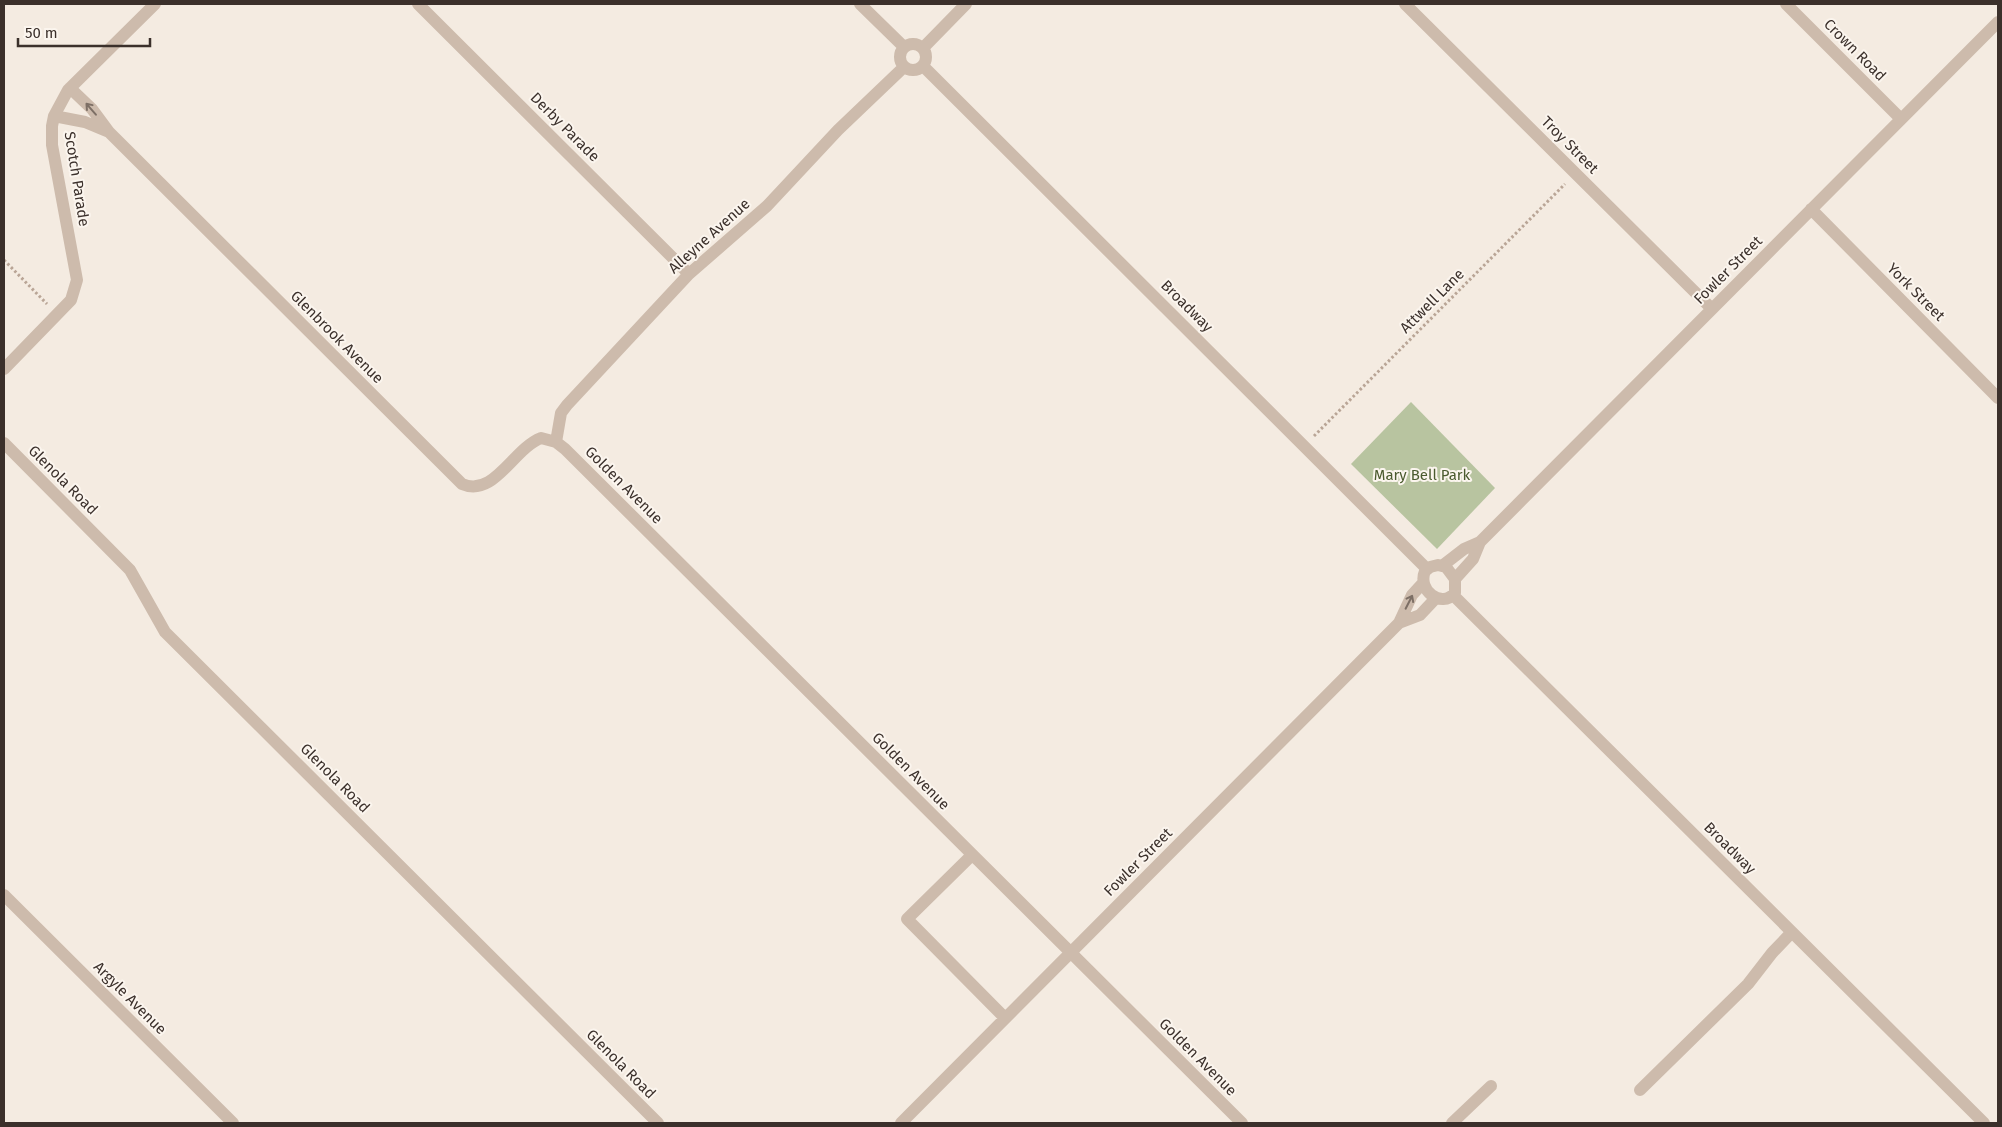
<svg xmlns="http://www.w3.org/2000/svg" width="2002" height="1127" font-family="'Fira Sans',sans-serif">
<rect width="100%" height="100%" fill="#f4ebe1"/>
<path fill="#b8c4a0" d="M 1411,402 L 1495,488 L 1437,549 L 1351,464 Z"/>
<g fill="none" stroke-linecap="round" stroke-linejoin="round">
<path stroke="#b9a596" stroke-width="3" stroke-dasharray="2.5 2.5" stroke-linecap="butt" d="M 4,260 L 47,304
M 1314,436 L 1565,184"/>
<path stroke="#cdbbac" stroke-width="12" d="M 418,4 L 689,274
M 860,4 L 904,47
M 1405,4 L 1712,309
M 1786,4 L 1901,119
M900 57a13 13 0 1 1 26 0a13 13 0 1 1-26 0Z
M 923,48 L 966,4
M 923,66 L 1427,569
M 70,88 L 92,109 L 109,132 L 462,484 C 494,498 513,449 541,438 L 556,442 L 565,449 L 1242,1123
M 54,116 L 85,122 L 109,132
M 1811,209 L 1998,398
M 4,369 L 71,300 L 77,280 L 52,145 L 52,126 L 54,116 L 68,90 L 155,4
M 556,442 L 561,413 L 567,405 L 689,274 L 767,206 L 838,130 L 904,67
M 4,443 L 130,570 L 165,632 L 658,1123
M 1438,565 L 1446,567 L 1455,579 L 1455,593 C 1441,609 1417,590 1425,571 L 1430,567 Z
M 1442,566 L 1464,549 L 1480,542
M 1455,579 L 1473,559 L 1480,542 L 1998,22
M 1453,595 L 1984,1123
M 1399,623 L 1420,615 L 1436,598
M 972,855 L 907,919 L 1005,1018
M 4,895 L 233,1123
M 1640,1090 L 1748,984 L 1772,953 L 1792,932
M 901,1123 L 1399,623 L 1412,595 L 1423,583
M 1452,1123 L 1491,1086"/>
</g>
<defs><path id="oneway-shaft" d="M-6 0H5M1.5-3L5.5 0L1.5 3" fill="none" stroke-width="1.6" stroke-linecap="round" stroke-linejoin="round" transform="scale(1.25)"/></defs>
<g stroke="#7d6f65">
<use href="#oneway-shaft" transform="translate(91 109) rotate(-131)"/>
<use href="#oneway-shaft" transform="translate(1409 602) rotate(-63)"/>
</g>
<g text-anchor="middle" stroke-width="4" stroke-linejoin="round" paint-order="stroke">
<g font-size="15" fill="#3b302b" stroke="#fbf5ee">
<text transform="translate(1855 50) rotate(45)" y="5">Crown Road</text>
<text transform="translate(565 127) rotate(45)" y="5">Derby Parade</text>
<text transform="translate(1570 145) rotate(45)" y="5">Troy Street</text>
<text transform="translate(77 179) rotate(81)" y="5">Scotch Parade</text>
<text transform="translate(709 236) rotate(-42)" y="5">Alleyne Avenue</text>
<text transform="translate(1728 270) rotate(-45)" y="5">Fowler Street</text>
<text transform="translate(1916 292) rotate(45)" y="5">York Street</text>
<text transform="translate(1432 301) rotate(-45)" y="5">Attwell Lane</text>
<text transform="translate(1187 306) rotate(45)" y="5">Broadway</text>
<text transform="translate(337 337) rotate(45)" y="5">Glenbrook Avenue</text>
<text transform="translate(63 480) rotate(45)" y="5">Glenola Road</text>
<text transform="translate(624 485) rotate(45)" y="5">Golden Avenue</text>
<text transform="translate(911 771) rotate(45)" y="5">Golden Avenue</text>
<text transform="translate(335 778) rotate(45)" y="5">Glenola Road</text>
<text transform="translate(1730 848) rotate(45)" y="5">Broadway</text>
<text transform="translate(1138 862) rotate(-45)" y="5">Fowler Street</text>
<text transform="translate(130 998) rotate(45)" y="5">Argyle Avenue</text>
<text transform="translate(1198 1057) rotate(45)" y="5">Golden Avenue</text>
<text transform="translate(621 1064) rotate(45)" y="5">Glenola Road</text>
</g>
<g font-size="15" fill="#4a5a2e" stroke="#fbf5ee">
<text x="1422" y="480">Mary Bell Park</text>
</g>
</g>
<rect width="2002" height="1127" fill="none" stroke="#3b302b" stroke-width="10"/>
<path d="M18 38v8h132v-8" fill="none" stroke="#3b302b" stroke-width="2.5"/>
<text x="25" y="38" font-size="15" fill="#3b302b" stroke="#fbf5ee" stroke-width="4" paint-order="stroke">50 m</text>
</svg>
